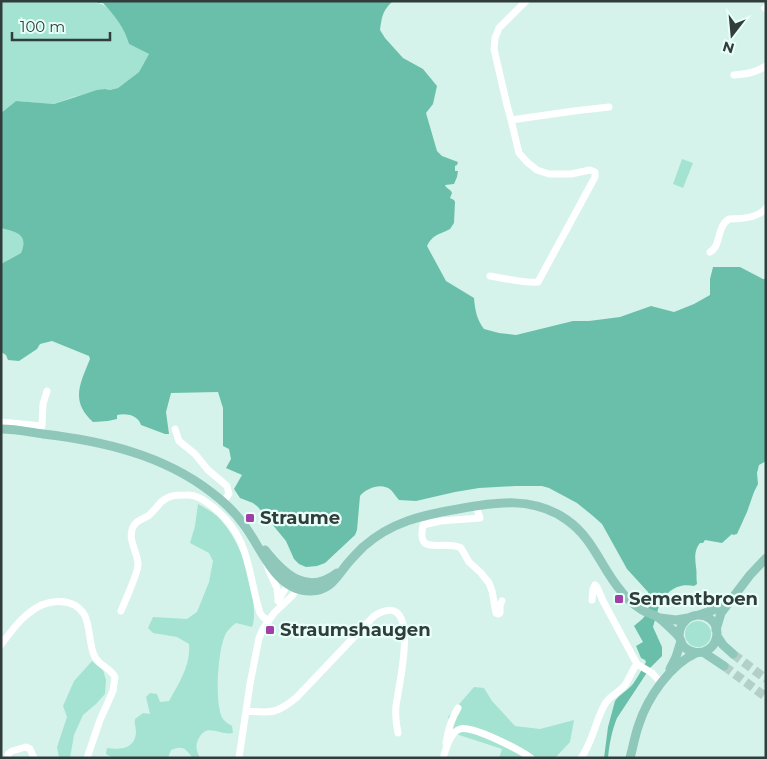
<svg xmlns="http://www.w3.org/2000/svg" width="767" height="759" font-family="Montserrat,sans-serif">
<rect width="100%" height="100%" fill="#d5f3ea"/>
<path fill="#a4e3d2" d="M 1,1 L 96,1 L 96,3 C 112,4 125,30 129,44 L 149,54 L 139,72 L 118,88 L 110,90 L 105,89 L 73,97 L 54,104 L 16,101 L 1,113 Z
M 682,159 L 693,163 L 683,188 L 673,184 Z
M 1,228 C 16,232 29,234 21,253 L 1,264 Z
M 198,504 C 205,508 215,513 220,519 C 242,544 253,580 254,612 C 254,618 254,622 252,627 L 236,623 C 231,627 226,631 224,638 C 218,653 214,706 223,719 C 225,722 229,724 232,726 L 233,733 C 221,736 207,722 199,738 C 195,745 196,750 200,758 L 193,758 C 185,749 184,745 171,750 L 168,758 L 113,758 L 106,754 L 107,748 C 121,750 135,749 136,732 C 136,727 134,724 135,719 L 143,713 L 150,714 L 146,697 L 150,693 L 157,694 L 160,702 L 169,701 C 179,683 191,665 189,644 L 177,637 L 153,633 L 148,628 L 153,617 L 187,619 L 197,612 L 209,582 L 213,561 L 209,553 L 190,543 L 195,526 Z
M685 634a13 13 0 1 1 26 0a13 13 0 1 1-26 0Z
M 92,661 L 103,670 L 106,680 L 105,694 L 96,704 L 83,715 L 74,735 L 70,758 L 59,758 L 57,747 L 67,717 L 63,706 L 74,681 Z
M 474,687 L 484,688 L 492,701 L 515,726 L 540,729 L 574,720 L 570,742 L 555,758 L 499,758 L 502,749 L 456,734 L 448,717 Z"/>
<path fill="#6abfaa" d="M 96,1 L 393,1 C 382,11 382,17 380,30 L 385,38 L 403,58 L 423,69 L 437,86 L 433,104 L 426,113 L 437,151 L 442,156 L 458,162 L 457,165 L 455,166 L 455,171 L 458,171 L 457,177 L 454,184 L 445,185 L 446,187 L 451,191 L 452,193 L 450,198 L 454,200 L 455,202 L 454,223 L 450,229 C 439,235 433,234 427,246 L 446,281 L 474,298 C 475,310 477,320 484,329 L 499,333 L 516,335 L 573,321 L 589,321 L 620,317 L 651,306 L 674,312 L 694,304 L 710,295 L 710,279 L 713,267 L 740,267 L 763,279 L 766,279 L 766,461 L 759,465 L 757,473 L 758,484 L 754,492 L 747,512 L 737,534 L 733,535 L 732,534 L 722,543 L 705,540 L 703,543 L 700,543 C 694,550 695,559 696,567 C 697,573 696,578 697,584 L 694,586 C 684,584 675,586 667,594 L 663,594 L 662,595 L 653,627 L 662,647 L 662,656 L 650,668 L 617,718 C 612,730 609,745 608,758 L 604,758 L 608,727 L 615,701 C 620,694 628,690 633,684 C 638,677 642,669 646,662 L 645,660 L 641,658 L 636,646 L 643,642 L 634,626 C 637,623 642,620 644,617 C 649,610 651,600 648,592 L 627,569 L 602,524 L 593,516 L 577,503 L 549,488 L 542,486 L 515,486 L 479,488 L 455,492 L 416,501 L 399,500 C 396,497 394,493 391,490 C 382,482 366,488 360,496 L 357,530 L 355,535 L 325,563 L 317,566 L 306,567 L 299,564 L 294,559 L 286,541 L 258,507 L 253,503 L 240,498 L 234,489 L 242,475 L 226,468 L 231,459 L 229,449 L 223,446 L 223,408 L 218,392 L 171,393 L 166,412 L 169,434 L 165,434 L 141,425 C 138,415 126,413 117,415 L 117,419 L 108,421 L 93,422 C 70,401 80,384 90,359 L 89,356 L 52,341 L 40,344 L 37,349 L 19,361 L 8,360 L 6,355 L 1,352 L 1,264 L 21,253 C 29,234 16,232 1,228 L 1,113 L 16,101 L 54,104 L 97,90 L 105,89 L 110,90 L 118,88 L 139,72 L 149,54 L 129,44 C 124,27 115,16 103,3 L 97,3 Z"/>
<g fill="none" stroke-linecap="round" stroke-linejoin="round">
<path stroke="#b4cfc7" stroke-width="9" stroke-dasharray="9 4.5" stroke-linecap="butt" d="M 733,654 L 766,679
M 724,666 L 766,697"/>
<path stroke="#fff" stroke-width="7" d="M 765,8 L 766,9
M 734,75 C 746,74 755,73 766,66
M 511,120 L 574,111 L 609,107
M 710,252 C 722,245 716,227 729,219 C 740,219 759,218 766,208
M 490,276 C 502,278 528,284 538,282 L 595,177 L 595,172 L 590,170 L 571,174 L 549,174 L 537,170 L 527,162 L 519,153 L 511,120 L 506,101 L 494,49 L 495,38 L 499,28 L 526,1
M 1,422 L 42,426 L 43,404 L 47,391
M 175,429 L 179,441 L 195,454 L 208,470 L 227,486 L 229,494 L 223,502
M 476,506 L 480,518 L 440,521 L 423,525 C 416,558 443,539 461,548 L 469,562 L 481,573 L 489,583 L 492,591 L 496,613 L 498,614 L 500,613 L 500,605 L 502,601
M 267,565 L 269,571 L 277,588 L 278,599
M 592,600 L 593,589 L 595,585 L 597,587 L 603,601 L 637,664 L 652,673 L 661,683
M 278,601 L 288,584 L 292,581
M 121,611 C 125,601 138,573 138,565 C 138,552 127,540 133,527 C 135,521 143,519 148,516 C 153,512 157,507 161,502 C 169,495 176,495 186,495 C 197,494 205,501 213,507 C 251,538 247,571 260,613 L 263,617 L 269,621
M 1,645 C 9,634 18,621 29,613 C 44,600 71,595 84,614 C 90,624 89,643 94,655 C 98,666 110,667 115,677 L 113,691 L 100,720 L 87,758
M 246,711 C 271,713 277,714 297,697 L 374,616 C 424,585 398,688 396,706 C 395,716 396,724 398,733
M 446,743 C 448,731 451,719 458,708
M 444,755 C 447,746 451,732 460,729 C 472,725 520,750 531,758
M 8,758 L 8,754 L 12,751 L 26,747 L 30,749 L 34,758
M 239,758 L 250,684 L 259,638 L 263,629 L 274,613 L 293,595 L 296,589 L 296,584
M 581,758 C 593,742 595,721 605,704 C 610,695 620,692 625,685 C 630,678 632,670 637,664"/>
<path stroke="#8fc7bb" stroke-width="9" d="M 1,429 C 15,429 29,432 43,434 C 103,441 163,455 211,492 C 223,501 235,512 244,525 C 262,548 275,592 311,591 C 328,591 335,580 344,568 C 350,560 357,553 363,547 C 391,522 422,515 458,509 C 496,502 534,496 567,520 C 594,539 601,568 621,591 C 626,598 634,605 642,610 C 647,613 654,614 659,618 C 663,621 677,634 679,637 C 681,640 681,643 683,646 C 690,653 701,655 709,649 C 714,646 717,639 717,633 C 716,608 679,609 679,637
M 265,550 C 284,574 307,596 337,573
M 699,615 L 716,609 L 727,601
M 660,618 L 676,620 L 688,618
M 716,630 L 721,613 L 750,575 L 766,558
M 717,636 L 723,645 L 733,654
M 703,652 L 724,666
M 670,669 L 676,657 L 681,641
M 630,758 C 633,747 635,735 639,724 C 648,697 670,665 696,653"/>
</g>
<g fill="#a13fa6" stroke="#e7fff8" stroke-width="2">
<rect x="245" y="513" width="10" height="10" rx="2.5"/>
<rect x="614" y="594" width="10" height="10" rx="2.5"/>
<rect x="265" y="625" width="10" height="10" rx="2.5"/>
</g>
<g text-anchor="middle" stroke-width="4.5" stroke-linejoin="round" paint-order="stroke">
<g font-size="18" font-weight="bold" fill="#313d3a" stroke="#e7fff8" text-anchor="start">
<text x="260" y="524">Straume</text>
<text x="629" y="605">Sementbroen</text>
<text x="280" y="636">Straumshaugen</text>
</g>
</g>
<rect width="767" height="759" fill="none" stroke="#313d3a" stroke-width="5"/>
<g transform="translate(732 35) rotate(196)" stroke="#e7fff8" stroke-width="4" paint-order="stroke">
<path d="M0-4L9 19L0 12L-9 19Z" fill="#313d3a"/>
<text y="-8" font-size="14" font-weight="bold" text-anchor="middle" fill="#313d3a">N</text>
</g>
<path d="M12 32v8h98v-8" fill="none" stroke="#313d3a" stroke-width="2.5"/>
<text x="20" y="32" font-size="15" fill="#313d3a" stroke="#e7fff8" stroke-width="4" paint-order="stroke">100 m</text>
</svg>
